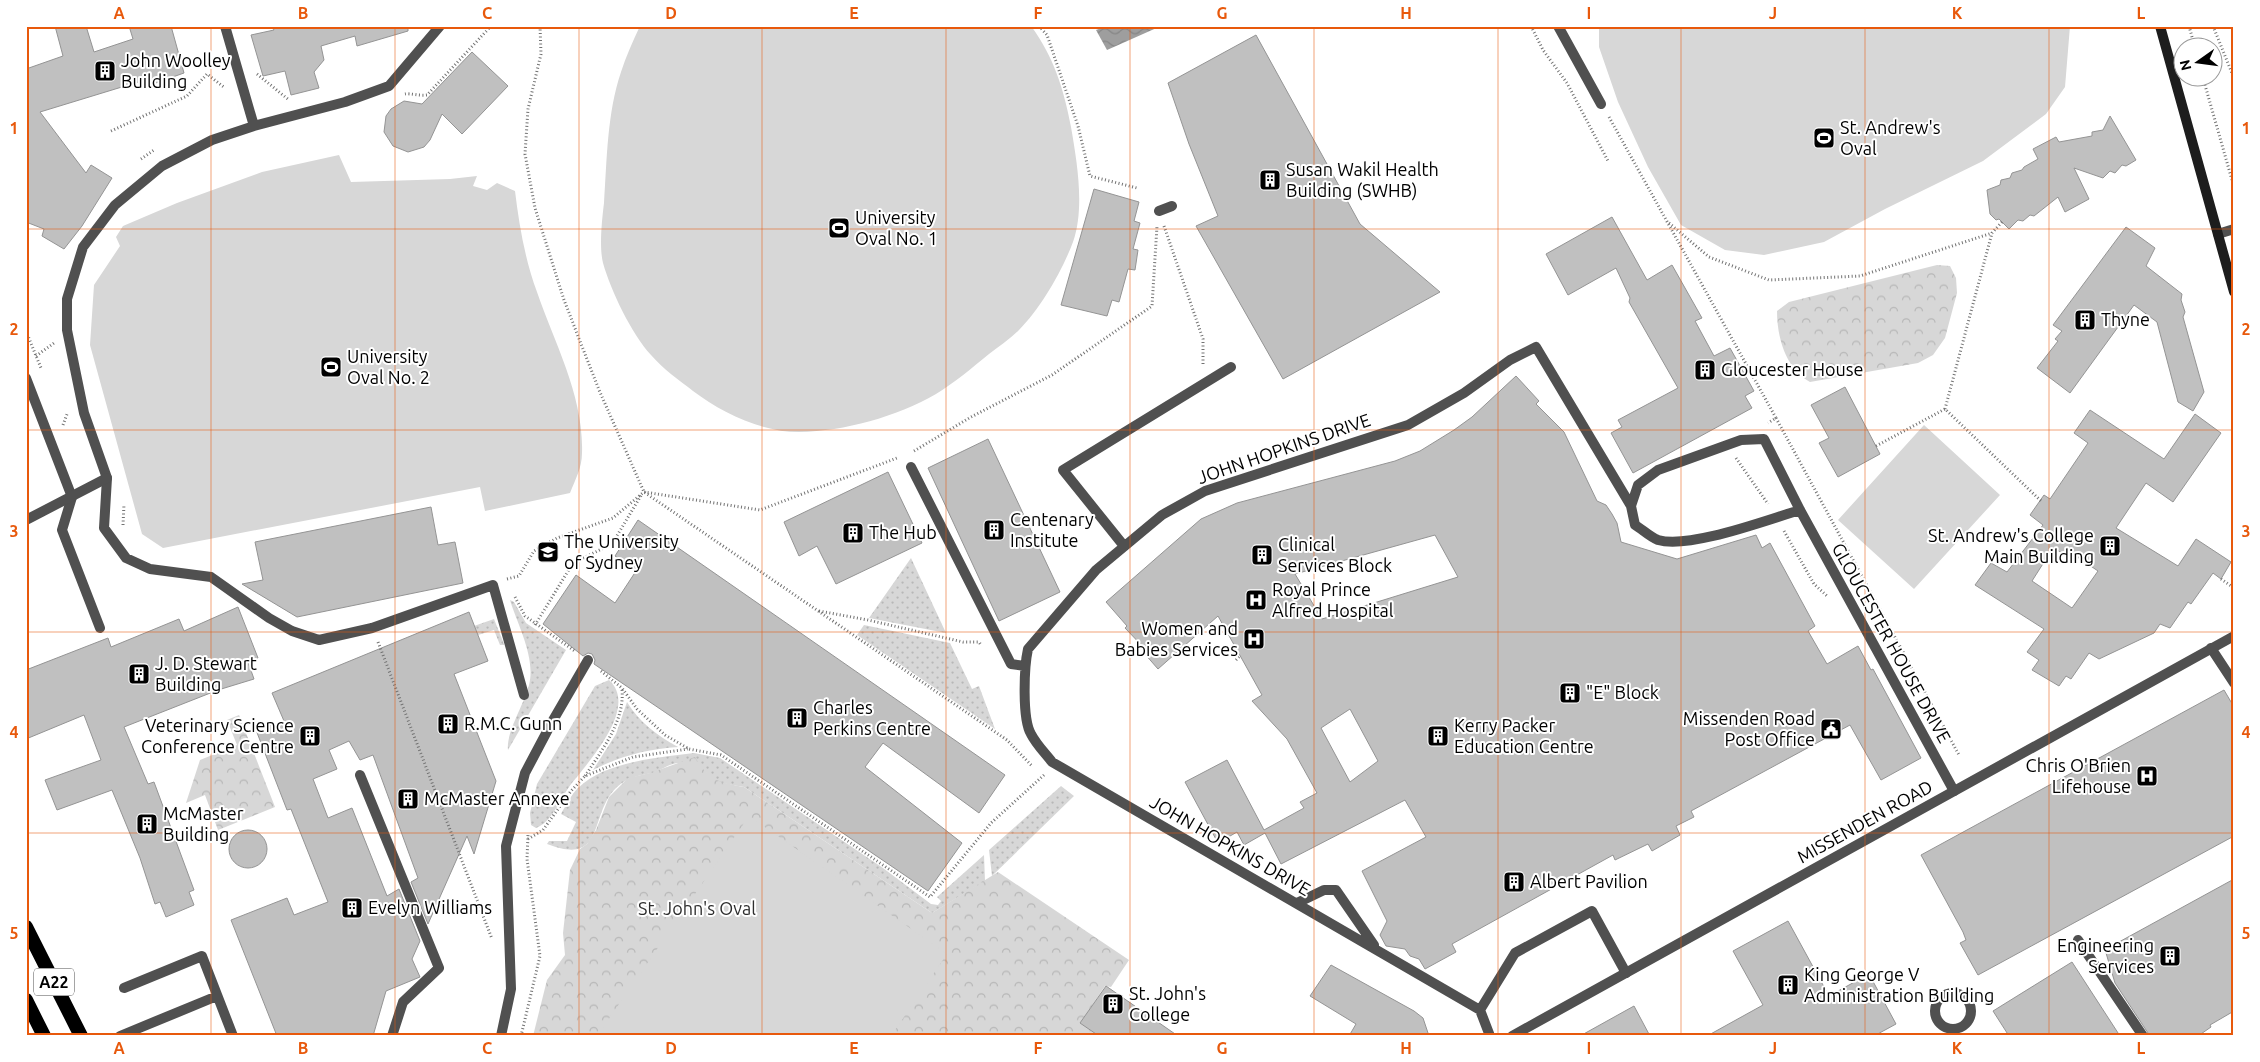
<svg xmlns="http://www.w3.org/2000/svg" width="2260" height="1062" font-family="Ubuntu,sans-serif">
<defs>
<pattern id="grass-dots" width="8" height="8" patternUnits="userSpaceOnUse" patternTransform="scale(1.25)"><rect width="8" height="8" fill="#d7d7d7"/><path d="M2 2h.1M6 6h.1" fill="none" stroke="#b7b7b7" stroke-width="1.8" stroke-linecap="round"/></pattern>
<pattern id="park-crowns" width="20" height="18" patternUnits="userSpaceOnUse" patternTransform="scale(1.25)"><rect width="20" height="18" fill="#d7d7d7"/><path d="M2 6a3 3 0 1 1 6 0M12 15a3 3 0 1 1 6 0" fill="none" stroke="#b7b7b7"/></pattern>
<pattern id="water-waves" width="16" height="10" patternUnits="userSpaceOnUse" patternTransform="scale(1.25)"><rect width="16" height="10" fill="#9e9e9e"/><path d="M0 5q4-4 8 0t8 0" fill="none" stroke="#868686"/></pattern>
</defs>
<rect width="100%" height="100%" fill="#fff"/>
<path fill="url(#grass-dots)" d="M 911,558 L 946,633 L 869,618 Z
M 510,600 L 514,602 L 526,623 L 566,650 L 508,750 C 506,732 524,705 529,685 C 536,658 518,626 510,600 Z
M 494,619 L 504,644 L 504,645 L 500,645 L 494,630 L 478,635 L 474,626 Z
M 864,625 L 950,643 L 972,689 L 979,686 L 995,729 L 857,635 Z
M 609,680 C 640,708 586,764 569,787 C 559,801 552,822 536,828 L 531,825 L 530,813 L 537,784 L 595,686 Z
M 627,702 C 639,722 658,736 678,747 C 648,749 620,756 593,770 L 616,734 Z
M 694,753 L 720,758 L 883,868 L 931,904 L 938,905 L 941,901 L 937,897 L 984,855 L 985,881 L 932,913 L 744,787 C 734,785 723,784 714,780 C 710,778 707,773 703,770 C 698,767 683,763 677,763 C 669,764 659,771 652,773 C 638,776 628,777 617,787 C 588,814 607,867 547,844 L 549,841 L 567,841 L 576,822 L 561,814 C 566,805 571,795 578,788 C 606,761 657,758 694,753 Z
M 1061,786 L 1074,796 L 992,876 L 989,850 Z"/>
<path fill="url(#park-crowns)" d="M 1937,265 L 1950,266 L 1956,278 L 1957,293 L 1945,338 L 1933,355 L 1918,363 L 1810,382 C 1786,369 1777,338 1777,311 L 1789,302 Z
M 239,715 L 275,807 L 218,830 L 205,795 L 186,803 L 200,760 L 237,745 L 227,720 Z
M 695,757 C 709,781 718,782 744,787 L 932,913 L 998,872 L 1129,960 L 1111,987 L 1105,986 L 1081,1022 L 1099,1036 L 533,1036 L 547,980 L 565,955 L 563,933 L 570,870 L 580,849 L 587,844 L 596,830 L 609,797 L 628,778 L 650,773 Z"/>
<path fill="#d7d7d7" d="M 640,26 L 1031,26 C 1054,57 1064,90 1071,127 C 1077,162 1085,208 1073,242 C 1062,271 1041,308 1019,330 C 1010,339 998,347 989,354 C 972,368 954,383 936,394 C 896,417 845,431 799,432 C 762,432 722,413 693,391 C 679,380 663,369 651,355 C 631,333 611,291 603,263 C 599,247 602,219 604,203 C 607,160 607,113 621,72 C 626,56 633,41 640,26 Z
M 1599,26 L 2070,26 L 2065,87 L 2046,114 L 1983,161 L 1885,209 L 1824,242 L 1764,255 L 1725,250 L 1681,225 L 1648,167 L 1618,102 L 1599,47 Z
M 339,155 L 351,182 L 450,179 L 477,176 L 473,186 L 487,190 L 497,183 L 515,191 C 519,224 525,260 537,292 C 555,344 584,397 582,453 C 582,468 575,480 570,493 L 485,511 L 480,487 L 163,548 L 142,534 L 90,345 L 94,285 L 120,246 L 116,237 L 123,226 L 177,203 L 262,172 Z
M 1924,425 L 2000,495 L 1914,589 L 1838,520 Z
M 749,816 L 947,954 L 891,1036 L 597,1036 Z"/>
<path fill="url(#water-waves)" d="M 1107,26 L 1161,26 L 1107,50 L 1096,30 Z"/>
<path fill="#c0c0c0" stroke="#949494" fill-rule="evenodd" d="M 55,26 L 86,26 L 94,52 L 133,39 L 129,26 L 171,26 L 184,73 L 150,85 L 148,79 L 40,112 L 86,173 L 91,165 L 112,178 L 82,226 L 64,249 L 42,236 L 44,229 L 26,222 L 26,69 L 63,56 Z
M 272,26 L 408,26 L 408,31 L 357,46 L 355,36 L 321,46 L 324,60 L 314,72 L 319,88 L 291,95 L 285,71 L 263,76 L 251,35 L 274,30 Z
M 1256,35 L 1360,224 L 1440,292 L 1283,379 L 1196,226 L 1218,216 L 1189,144 L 1168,83 Z
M 472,52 L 508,86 L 462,134 L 442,114 L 430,140 L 424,147 L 408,152 L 393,146 L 384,132 L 386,116 L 391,109 L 404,101 L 422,104 Z
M 2110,116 L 2136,160 L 2126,166 L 2122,165 L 2115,173 L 2110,171 L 2103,178 L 2074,168 L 2089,199 L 2065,212 L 2058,197 L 2034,216 L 2030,215 L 2023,221 L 2018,220 L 2009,229 L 1999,219 L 1996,220 L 1990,214 L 1987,190 L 2000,185 L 2001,180 L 2010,178 L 2012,173 L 2022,170 L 2024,167 L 2038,159 L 2033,149 L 2056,137 L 2059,142 L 2092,136 L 2092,132 L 2103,130 Z
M 1094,189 L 1139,202 L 1134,221 L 1140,223 L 1133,249 L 1138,250 L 1135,270 L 1128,269 L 1119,302 L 1112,300 L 1107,316 L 1061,305 Z
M 1612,217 L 1647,280 L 1672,265 L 1702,318 L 1695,321 L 1714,356 L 1730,348 L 1754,391 L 1745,396 L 1752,408 L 1633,473 L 1611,433 L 1622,427 L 1618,420 L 1678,388 L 1629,302 L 1630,298 L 1616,268 L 1568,295 L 1546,254 Z
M 2126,227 L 2155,248 L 2146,266 L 2182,294 L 2181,300 L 2185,312 L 2183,317 L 2204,392 L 2193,411 L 2178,402 L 2157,322 L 2134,305 L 2070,393 L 2037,368 L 2058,341 L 2055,339 L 2062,331 L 2053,325 Z
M 1516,376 L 1539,401 L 1536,404 L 1564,432 L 1597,501 L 1606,505 L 1612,514 L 1617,523 L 1621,542 L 1677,559 L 1756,535 L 1762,548 L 1770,543 L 1815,626 L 1808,631 L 1827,664 L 1858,646 L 1871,670 L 1873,669 L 1921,758 L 1881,780 L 1850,725 L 1691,811 L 1694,817 L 1676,826 L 1680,835 L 1652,851 L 1648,844 L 1615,860 L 1613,855 L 1452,944 L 1456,952 L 1425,969 L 1419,959 L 1410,956 L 1405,949 L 1386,946 L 1380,935 L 1387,921 L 1362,871 L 1426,837 L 1405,800 L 1281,864 L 1265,833 L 1244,845 L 1237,832 L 1218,843 L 1185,782 L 1227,760 L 1264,830 L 1304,808 L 1300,802 L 1317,793 L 1287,739 L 1252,701 L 1262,695 L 1218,616 L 1158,669 L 1144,653 L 1147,651 L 1125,628 L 1127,626 L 1106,602 L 1201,519 L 1237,503 L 1395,461 L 1420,451 L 1454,430 L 1472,417 ZM 1435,535 L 1458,577 L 1322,619 L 1295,574 ZM 1350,709 L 1378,761 L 1350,782 L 1321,728 Z
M 1845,387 L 1880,454 L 1838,477 L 1819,443 L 1829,438 L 1811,405 Z
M 2090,410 L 2164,459 L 2195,414 L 2221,433 L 2173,502 L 2146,483 L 2116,528 L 2178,566 L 2196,539 L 2231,562 L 2221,579 L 2213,573 L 2191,604 L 2188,602 L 2170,628 L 2160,624 L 2154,633 L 2099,659 L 2089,653 L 2071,679 L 2066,676 L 2059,686 L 2032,670 L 2039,660 L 2027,652 L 2044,629 L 1975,585 L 1991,563 L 2007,572 L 2043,525 L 2030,515 L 2044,495 L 2050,499 L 2088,443 L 2074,433 ZM 2053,548 L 2064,554 L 2067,550 L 2098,571 L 2072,608 L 2032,581 Z
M 988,439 L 1060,592 L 999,621 L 928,468 Z
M 888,472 L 922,543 L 836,584 L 817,546 L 799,556 L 784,522 Z
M 431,507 L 438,545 L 455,542 L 463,583 L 297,617 L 242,584 L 263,580 L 255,542 Z
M 638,520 L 1005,775 L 979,813 L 883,743 L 865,767 L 962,843 L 928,891 L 594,664 L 595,660 L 592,654 L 588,653 L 583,656 L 543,624 L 576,575 L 615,603 L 636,571 L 615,556 Z
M 238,607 L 258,658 L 248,662 L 254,679 L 218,690 L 124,727 L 148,784 L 154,782 L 194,890 L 189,892 L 194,905 L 166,917 L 160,902 L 155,904 L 140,858 L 112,790 L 57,810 L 45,780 L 101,760 L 84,715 L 26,739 L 26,670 L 108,638 L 111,647 L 179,619 L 184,631 Z
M 469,612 L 488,661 L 454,674 L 496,781 L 474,854 L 467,836 L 428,924 L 411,882 L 418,878 L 373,755 L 360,760 L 349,741 L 329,750 L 337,769 L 313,779 L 328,818 L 352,808 L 387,896 L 399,889 L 420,941 L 412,959 L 420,977 L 386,991 L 373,1036 L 277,1036 L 231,920 L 287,898 L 294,915 L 328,902 L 291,809 L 287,810 L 256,730 L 284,721 L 272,693 Z
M 2224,690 L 2234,707 L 2234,836 L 1978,975 L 1960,943 L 1966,940 L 1963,932 L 1921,855 Z
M229 849a19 19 0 1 1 38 0a19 19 0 1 1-38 0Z
M 2234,879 L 2234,1011 L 2210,1025 L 2211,1027 L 2198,1036 L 2150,1036 L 2115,983 L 2106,953 L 2108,948 Z
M 1788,921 L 1829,996 L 1869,974 L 1896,1024 L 1874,1036 L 1707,1036 L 1763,1005 L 1733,951 Z
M 2072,962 L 2120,1036 L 2009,1036 L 1993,1011 Z
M 1331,965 L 1414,1011 L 1423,1018 L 1429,1036 L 1349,1036 L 1356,1024 L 1310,996 Z
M 1106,986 L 1178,1036 L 1099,1036 L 1080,1023 Z
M 1634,1006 L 1650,1036 L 1580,1036 Z"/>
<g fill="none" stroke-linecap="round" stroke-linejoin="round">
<path stroke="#727272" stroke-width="3" stroke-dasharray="1 2.5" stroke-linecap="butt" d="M 540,26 L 541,54 L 528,109 L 525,154 L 535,208 L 564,300 L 599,390 L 644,492 L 1007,740 L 1032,766
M 1039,26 L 1047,35 L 1078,126 L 1090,176 L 1137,188
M 1531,26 L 1543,50 L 1567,83 L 1608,161
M 2189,26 L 2195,48
M 2213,26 L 2234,78
M 257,74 L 289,100
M 2203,78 L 2234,187
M 405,94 C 410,93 419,96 427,95 L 491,26
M 1609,117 L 1776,418 L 1768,423
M 111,131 L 187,96 L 207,74 L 225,88
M 141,159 L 154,150
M 1669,223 L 1709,257 L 1769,280 L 1860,276 L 1992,233
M 1164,226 L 1203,339 L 1203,365
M 26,331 L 41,368
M 36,356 L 54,343
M 1945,409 L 1992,233 L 2002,222
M 1776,418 L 1959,755
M 63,425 L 67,414
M 1876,446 L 1945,409 L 2041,501
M 914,451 L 971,417 L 1052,375 L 1152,306 L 1157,226
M 1736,458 L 1768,504
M 123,525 L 124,504
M 1784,531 L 1814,584 L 1827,596
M 507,579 L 519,576 L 534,551 L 557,538 L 613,518 L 644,492 L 760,510 L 897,458
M 2221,579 L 2234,588
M 515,597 L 525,616 L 576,652
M 819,611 L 868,620 L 963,642 L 979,642 L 981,645
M 535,625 L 573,563 L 612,544 L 642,494
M 378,642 L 492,939
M 1236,660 L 1240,656
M 601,671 L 622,688 L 637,709 L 665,735 L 689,749 L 721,755 L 930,897 L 991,823 L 1044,775
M 585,776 C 602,750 625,721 622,689
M 528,839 L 543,830 L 571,791 L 585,776 L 633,757 L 688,749
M 521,1036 L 540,956 L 527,859 L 528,835"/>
<path stroke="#505050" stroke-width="10" d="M 225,26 L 254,126
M 440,26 L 389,86 L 345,102 L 254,126 L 212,140 L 162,166 L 115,205 L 83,247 L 67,299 L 67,330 L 84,413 L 107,478 L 104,528 L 126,558 L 150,569 L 211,577 L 269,618 L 292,631 L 319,640 L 372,628 L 493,585 L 524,695
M 1558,26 L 1601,104
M 1159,211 L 1172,206
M 26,378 L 72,497 L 62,530 L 100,628
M 911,467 L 1011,664 L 1025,666
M 1800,510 C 1766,520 1690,549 1658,540 C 1650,537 1642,529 1635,525 L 1631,506 L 1638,485 L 1658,470 L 1741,440 L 1764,439 L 1800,510 L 1954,791
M 1124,546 L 1063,470 L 1231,367
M 2211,648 L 2234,683
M 360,775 L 439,968 L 403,1002 L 392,1036
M 1297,903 L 1324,890 L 1336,890 L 1374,945
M 2078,940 L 2143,1036
M 124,988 L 202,956 L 233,1036
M1935 1011a18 18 0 1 1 36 0a18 18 0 1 1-36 0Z
M 1480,1010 L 1515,953 L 1592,911 L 1626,973
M 120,1036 L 217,996
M 501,1036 L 511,989 L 506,846 L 525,773 L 552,722 L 588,660
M 1490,1036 L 1480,1010 L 1052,762 C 1045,753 1036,744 1031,734 C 1022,719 1024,667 1028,649 L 1096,570 L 1162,515 L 1205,491 L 1408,425 L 1464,393 L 1510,360 L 1536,347 L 1631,506"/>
<path stroke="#505050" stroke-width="10" d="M 2218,234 L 2234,229
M 26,520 L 107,478"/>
<path stroke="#505050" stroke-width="10" d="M 1512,1036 L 2234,636"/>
<path stroke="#1d1d1d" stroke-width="10" d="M 2160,26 L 2234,292"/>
<path stroke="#000" stroke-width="14" d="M 26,927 L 81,1036
M 26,1000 L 44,1036"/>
</g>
<path fill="none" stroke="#e8590c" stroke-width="1" stroke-opacity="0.55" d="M 211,26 L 211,1036M 395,26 L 395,1036M 579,26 L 579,1036M 762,26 L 762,1036M 946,26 L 946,1036M 1130,26 L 1130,1036M 1314,26 L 1314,1036M 1498,26 L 1498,1036M 1681,26 L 1681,1036M 1865,26 L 1865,1036M 2049,26 L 2049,1036M 26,229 L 2234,229M 26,430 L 2234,430M 26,632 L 2234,632M 26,833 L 2234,833"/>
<defs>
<g id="building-square" transform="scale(1.125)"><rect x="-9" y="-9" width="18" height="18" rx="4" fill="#000" stroke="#fff"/><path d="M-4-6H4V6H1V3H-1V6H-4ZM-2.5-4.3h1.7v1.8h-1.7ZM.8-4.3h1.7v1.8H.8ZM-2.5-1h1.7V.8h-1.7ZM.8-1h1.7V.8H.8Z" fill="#fff"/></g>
<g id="stadium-square" transform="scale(1.125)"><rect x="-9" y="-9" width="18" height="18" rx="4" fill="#000" stroke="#fff"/><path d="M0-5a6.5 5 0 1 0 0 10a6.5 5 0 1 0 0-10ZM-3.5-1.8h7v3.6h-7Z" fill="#fff"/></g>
<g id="university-square" transform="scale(1.125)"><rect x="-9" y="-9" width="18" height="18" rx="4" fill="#000" stroke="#fff"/><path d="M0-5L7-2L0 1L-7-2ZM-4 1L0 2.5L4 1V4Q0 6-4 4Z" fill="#fff"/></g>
<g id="hospital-square" transform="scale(1.125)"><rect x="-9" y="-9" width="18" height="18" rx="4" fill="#000" stroke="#fff"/><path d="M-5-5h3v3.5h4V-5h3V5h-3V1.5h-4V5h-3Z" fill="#fff"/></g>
<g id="civic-square" transform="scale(1.125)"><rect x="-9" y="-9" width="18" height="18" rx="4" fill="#000" stroke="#fff"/><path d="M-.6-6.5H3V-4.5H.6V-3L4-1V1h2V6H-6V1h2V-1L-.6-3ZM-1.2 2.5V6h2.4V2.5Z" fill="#fff"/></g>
</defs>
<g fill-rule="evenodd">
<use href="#building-square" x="105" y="71"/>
<use href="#stadium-square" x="1824" y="138"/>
<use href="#building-square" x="1270" y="180"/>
<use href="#stadium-square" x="839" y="228"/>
<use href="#building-square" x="2085" y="320"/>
<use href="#stadium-square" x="331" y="367"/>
<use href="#building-square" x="1705" y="370"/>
<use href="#building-square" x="994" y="530"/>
<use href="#building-square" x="853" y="533"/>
<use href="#building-square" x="2110" y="546"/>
<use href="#university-square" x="548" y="552"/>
<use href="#building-square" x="1262" y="555"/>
<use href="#hospital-square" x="1256" y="600"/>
<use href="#hospital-square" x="1254" y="639"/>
<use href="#building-square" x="139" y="674"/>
<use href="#building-square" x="1570" y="693"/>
<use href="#building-square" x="797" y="718"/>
<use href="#building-square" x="448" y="724"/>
<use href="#civic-square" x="1831" y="729"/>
<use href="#building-square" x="310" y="736"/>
<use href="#building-square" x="1438" y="736"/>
<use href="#hospital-square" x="2147" y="776"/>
<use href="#building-square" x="408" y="799"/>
<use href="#building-square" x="147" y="824"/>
<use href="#building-square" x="1514" y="882"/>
<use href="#building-square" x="352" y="908"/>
<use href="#building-square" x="2170" y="956"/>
<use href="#building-square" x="1788" y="985"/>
<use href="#building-square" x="1113" y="1004"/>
</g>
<g text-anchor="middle" stroke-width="4" stroke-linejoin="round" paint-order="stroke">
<rect fill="#fff" stroke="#4c4c4c" stroke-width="1" x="34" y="968.5" width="40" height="27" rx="4"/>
<g font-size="16" font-weight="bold" fill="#000">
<text x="54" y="988">A22</text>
</g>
<g font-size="18" fill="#000" stroke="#fff" text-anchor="start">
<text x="121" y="67">John Woolley<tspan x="121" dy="21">Building</tspan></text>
<text x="1840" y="134">St. Andrew's<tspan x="1840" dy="21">Oval</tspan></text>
<text x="1286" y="176">Susan Wakil Health<tspan x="1286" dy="21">Building (SWHB)</tspan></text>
<text x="855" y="224">University<tspan x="855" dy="21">Oval No. 1</tspan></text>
<text x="2101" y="326">Thyne</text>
<text x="347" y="363">University<tspan x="347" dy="21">Oval No. 2</tspan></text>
<text x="1721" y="376">Gloucester House</text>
<text x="1010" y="526">Centenary<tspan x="1010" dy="21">Institute</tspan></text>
<text x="869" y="539">The Hub</text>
<text x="2094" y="542" text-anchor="end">St. Andrew's College<tspan x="2094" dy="21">Main Building</tspan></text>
<text x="564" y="548">The University<tspan x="564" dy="21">of Sydney</tspan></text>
<text x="1278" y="551">Clinical<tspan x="1278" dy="21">Services Block</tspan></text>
<text x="1272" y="596">Royal Prince<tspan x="1272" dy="21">Alfred Hospital</tspan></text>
<text x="1238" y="635" text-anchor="end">Women and<tspan x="1238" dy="21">Babies Services</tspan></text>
<text x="155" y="670">J. D. Stewart<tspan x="155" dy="21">Building</tspan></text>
<text x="1586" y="699">"E" Block</text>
<text x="813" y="714">Charles<tspan x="813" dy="21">Perkins Centre</tspan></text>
<text x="1815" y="725" text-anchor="end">Missenden Road<tspan x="1815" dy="21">Post Office</tspan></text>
<text x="464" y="730">R.M.C. Gunn</text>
<text x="294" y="732" text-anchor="end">Veterinary Science<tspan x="294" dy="21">Conference Centre</tspan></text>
<text x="1454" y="732">Kerry Packer<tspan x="1454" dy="21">Education Centre</tspan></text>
<text x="2131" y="772" text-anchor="end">Chris O'Brien<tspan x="2131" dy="21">Lifehouse</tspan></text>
<text x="424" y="805">McMaster Annexe</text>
<text x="163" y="820">McMaster<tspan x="163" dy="21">Building</tspan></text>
<text x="1530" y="888">Albert Pavilion</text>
<text x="368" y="914">Evelyn Williams</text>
<text x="2154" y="952" text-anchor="end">Engineering<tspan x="2154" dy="21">Services</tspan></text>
<text x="1804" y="981">King George V<tspan x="1804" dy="21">Administration Building</tspan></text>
<text x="1129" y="1000">St. John's<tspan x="1129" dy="21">College</tspan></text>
</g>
<g font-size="18" fill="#000" stroke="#fff">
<text transform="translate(1284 449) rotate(-19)" y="6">JOHN HOPKINS DRIVE</text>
<text transform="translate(1891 643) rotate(61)" y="6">GLOUCESTER HOUSE DRIVE</text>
<text transform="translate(1865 822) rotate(-29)" y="6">MISSENDEN ROAD</text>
<text transform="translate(1230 846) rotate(30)" y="6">JOHN HOPKINS DRIVE</text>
</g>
<g font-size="18" fill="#2e2e2e" stroke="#fff">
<text x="697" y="915">St. John's Oval</text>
</g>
</g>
<rect width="2260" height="1062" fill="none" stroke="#ffffff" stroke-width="55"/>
<g transform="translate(2198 62) rotate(256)"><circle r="24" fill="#ffffff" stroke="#999999"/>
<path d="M0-4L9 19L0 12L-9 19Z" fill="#000000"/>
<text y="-8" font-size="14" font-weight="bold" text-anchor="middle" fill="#000000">N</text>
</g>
<rect x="28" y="28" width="2204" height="1006" fill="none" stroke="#e8590c" stroke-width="2"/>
<g font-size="16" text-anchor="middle" font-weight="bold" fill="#e8590c">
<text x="119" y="19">A</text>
<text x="303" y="19">B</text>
<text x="487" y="19">C</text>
<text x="671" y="19">D</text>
<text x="854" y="19">E</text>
<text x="1038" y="19">F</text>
<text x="1222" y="19">G</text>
<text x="1406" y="19">H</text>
<text x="1589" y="19">I</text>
<text x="1773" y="19">J</text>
<text x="1957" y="19">K</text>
<text x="2141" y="19">L</text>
<text x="14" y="134">1</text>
<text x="2246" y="134">1</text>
<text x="14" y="335">2</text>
<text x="2246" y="335">2</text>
<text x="14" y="537">3</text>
<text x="2246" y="537">3</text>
<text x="14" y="738">4</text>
<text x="2246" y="738">4</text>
<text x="14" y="939">5</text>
<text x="2246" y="939">5</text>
<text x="119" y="1054">A</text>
<text x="303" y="1054">B</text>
<text x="487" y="1054">C</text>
<text x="671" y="1054">D</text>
<text x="854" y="1054">E</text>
<text x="1038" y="1054">F</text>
<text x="1222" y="1054">G</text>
<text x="1406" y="1054">H</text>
<text x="1589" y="1054">I</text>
<text x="1773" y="1054">J</text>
<text x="1957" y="1054">K</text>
<text x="2141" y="1054">L</text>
</g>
</svg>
